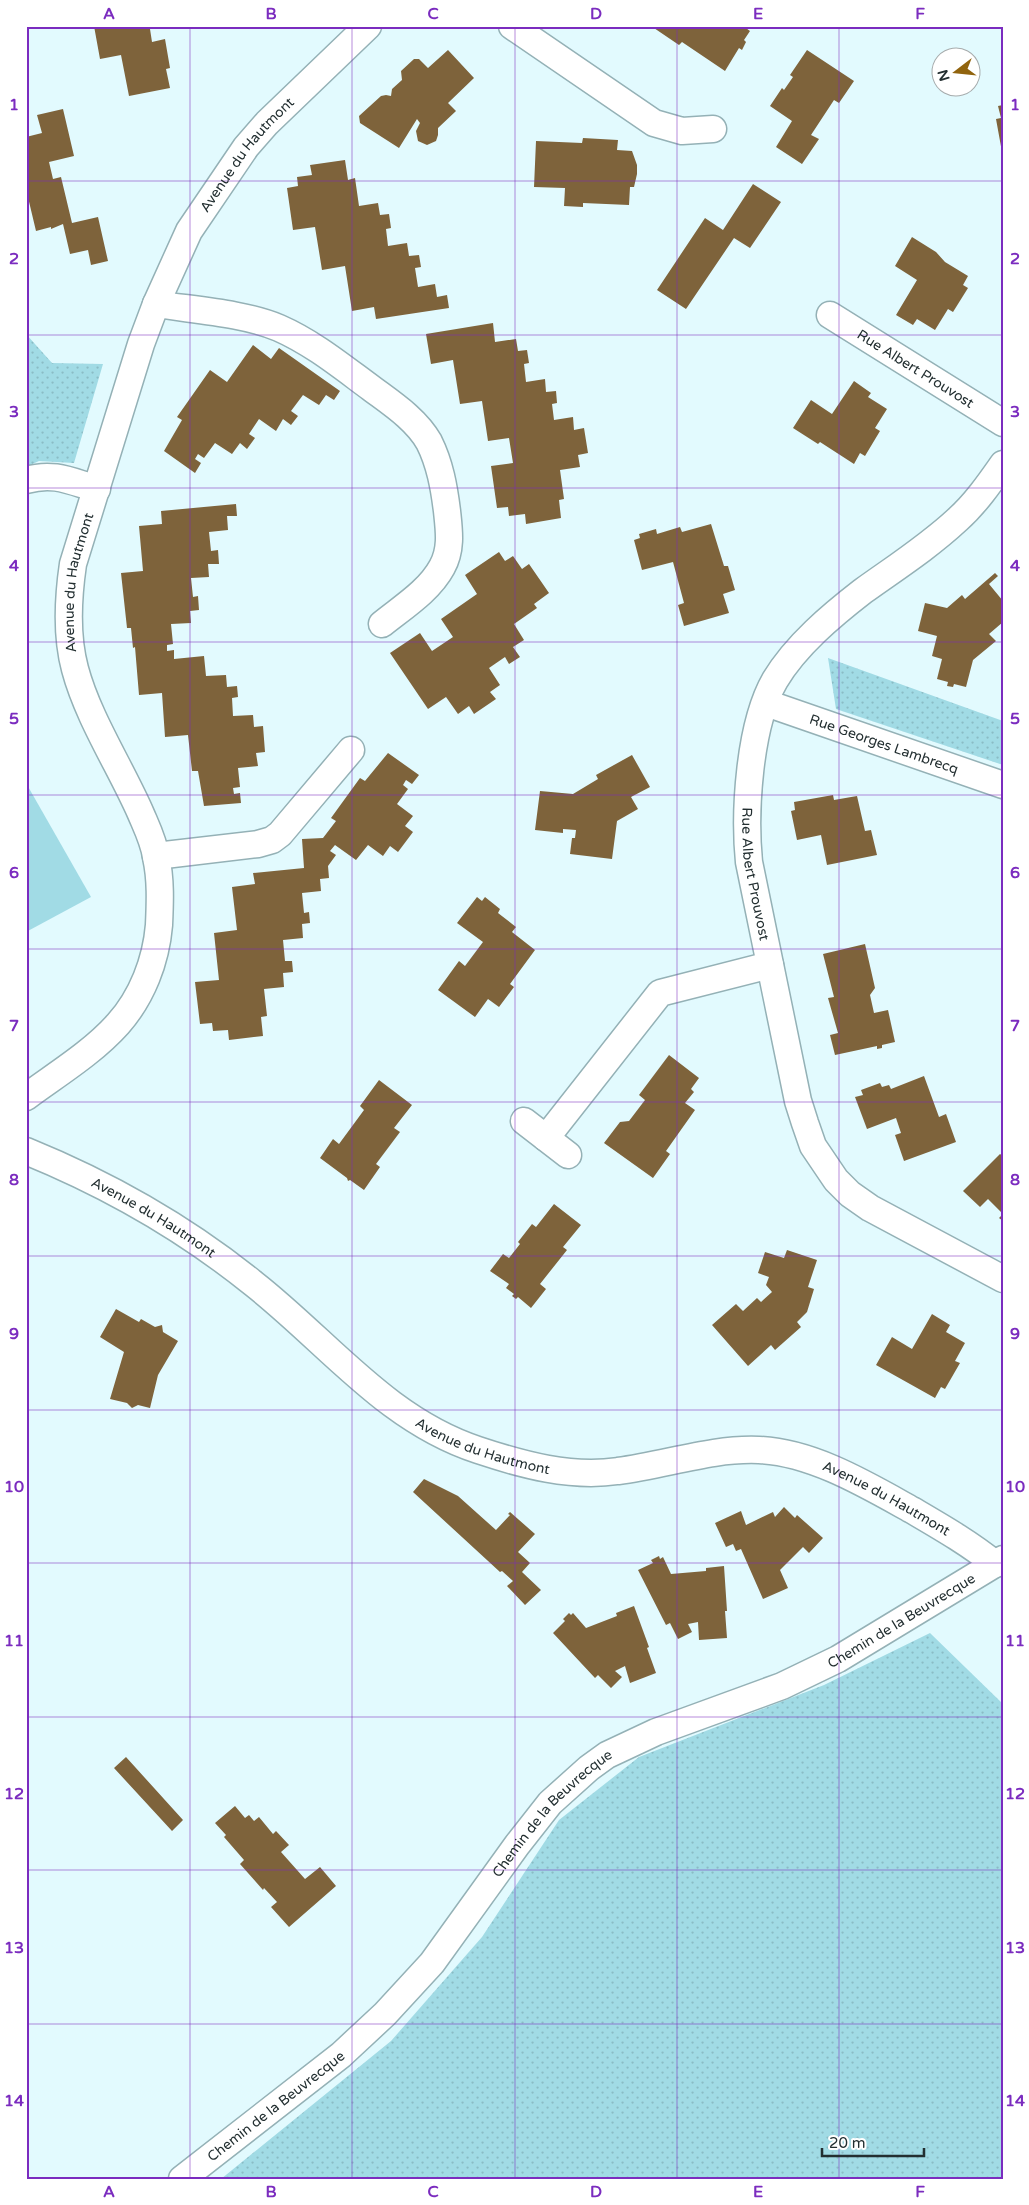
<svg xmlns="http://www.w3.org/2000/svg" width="1029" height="2205" font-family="'Varela Round',sans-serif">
<defs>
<pattern id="green-dots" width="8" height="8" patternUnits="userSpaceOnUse" patternTransform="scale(1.25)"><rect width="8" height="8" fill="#a1dbe5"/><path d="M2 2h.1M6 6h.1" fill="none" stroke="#8abcc5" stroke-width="1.8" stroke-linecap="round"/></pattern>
</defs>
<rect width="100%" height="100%" fill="#e2fafe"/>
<path fill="url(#green-dots)" d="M 26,334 L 52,363 L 103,364 L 74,463 L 39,461 L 26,467 Z
M 828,658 L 1003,721 L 1003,765 L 836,709 Z
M 930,1633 L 1003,1704 L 1003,2179 L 221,2179 L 391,2041 L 482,1937 L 559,1820 L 639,1757 L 824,1685 Z"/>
<path fill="#a1dbe5" d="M 26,783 L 91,897 L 26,932 Z"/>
<path fill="#7e633b" d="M 94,26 L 157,26 L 150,29 L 152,42 L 165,39 L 170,68 L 166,69 L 170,88 L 129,96 L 121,55 L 100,59 Z
M 651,26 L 743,26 L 750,31 L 744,40 L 746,42 L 742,50 L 739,48 L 725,71 L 682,42 L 679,45 Z
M 448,50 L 474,78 L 448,103 L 456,111 L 438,128 L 438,135 L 436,141 L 427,145 L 418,141 L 416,131 L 420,123 L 417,119 L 399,148 L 360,123 L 359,116 L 381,96 L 386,95 L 391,96 L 392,89 L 402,80 L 401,71 L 414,59 L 419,59 L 428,68 Z
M 807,50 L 854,81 L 839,103 L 834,100 L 811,135 L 819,139 L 802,164 L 776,147 L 792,121 L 770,106 L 782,88 L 784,90 L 793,77 L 790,75 Z
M 1003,105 L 1003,152 L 1002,152 L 996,119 L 1001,118 L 998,106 Z
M 63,109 L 74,156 L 49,162 L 53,179 L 61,177 L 72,223 L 98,217 L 108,261 L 91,265 L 88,250 L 70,254 L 63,224 L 51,229 L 51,227 L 36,231 L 26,189 L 26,137 L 42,133 L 37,115 Z
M 583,138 L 618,140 L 617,150 L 632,151 L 637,165 L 637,174 L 634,187 L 630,187 L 629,205 L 583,203 L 583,207 L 564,206 L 565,188 L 534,187 L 536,141 L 582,143 Z
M 345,160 L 348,180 L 355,178 L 359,206 L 378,203 L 380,215 L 389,214 L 391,228 L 386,229 L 388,246 L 407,243 L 409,256 L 419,255 L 421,267 L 415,268 L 418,287 L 435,284 L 437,297 L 447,295 L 449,308 L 376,319 L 374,307 L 352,311 L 345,266 L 322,270 L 315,227 L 293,230 L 287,188 L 298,186 L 297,177 L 312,175 L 310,165 Z
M 753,184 L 781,202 L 750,248 L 734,238 L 686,309 L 657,290 L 705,218 L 723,230 Z
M 912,237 L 936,252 L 945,262 L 968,276 L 963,285 L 968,288 L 953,312 L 948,309 L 935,330 L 917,319 L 913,325 L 896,315 L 917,280 L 895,266 Z
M 493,323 L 495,342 L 516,339 L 518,351 L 527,350 L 529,363 L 524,364 L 526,382 L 545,379 L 546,392 L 556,391 L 557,403 L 552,404 L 554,420 L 573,417 L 574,430 L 584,428 L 588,453 L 578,455 L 580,467 L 560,470 L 564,499 L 559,500 L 561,518 L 526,524 L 525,514 L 509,516 L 508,507 L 497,508 L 491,466 L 513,463 L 509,438 L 488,441 L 482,401 L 460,404 L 453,360 L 431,364 L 426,334 Z
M 253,345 L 271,359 L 279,348 L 340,391 L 334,400 L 326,395 L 319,405 L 303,395 L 291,411 L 298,416 L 291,425 L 283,419 L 276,431 L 259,419 L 249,434 L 255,438 L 247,449 L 240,443 L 232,454 L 215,443 L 204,458 L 198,454 L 195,459 L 201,463 L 195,473 L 164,451 L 182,420 L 177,417 L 210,370 L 227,382 Z
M 854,381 L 871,393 L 868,397 L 887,409 L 875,428 L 880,431 L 865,456 L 860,453 L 854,464 L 820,442 L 818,444 L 793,428 L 811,400 L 832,414 Z
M 236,504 L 237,516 L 227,516 L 228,530 L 209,532 L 211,551 L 218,550 L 219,564 L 208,564 L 209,577 L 191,578 L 193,597 L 198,596 L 199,610 L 190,611 L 191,623 L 171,624 L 173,644 L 167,645 L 167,651 L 174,650 L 174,659 L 204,656 L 206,676 L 226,675 L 227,687 L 237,686 L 238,697 L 232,698 L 233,716 L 253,715 L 254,727 L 263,726 L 265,752 L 256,753 L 258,766 L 238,768 L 240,787 L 233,788 L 234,794 L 240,793 L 241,803 L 204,806 L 198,771 L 192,771 L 188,735 L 165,737 L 162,693 L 139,695 L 135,647 L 133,648 L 131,628 L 127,628 L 121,573 L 143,571 L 139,526 L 162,524 L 161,511 Z
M 711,524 L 724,566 L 728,566 L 735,590 L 723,594 L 729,613 L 684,626 L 678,605 L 684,603 L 673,562 L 642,570 L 634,540 L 640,538 L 639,534 L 656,529 L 657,534 L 680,527 L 682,532 Z
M 499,552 L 505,561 L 513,556 L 522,569 L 529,564 L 549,593 L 534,604 L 537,608 L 514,624 L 524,640 L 513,647 L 520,657 L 509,664 L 505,657 L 489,668 L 500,685 L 490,692 L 496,699 L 474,714 L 469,706 L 458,714 L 446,697 L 428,709 L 390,653 L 420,633 L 432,651 L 453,637 L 441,619 L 477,594 L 465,575 Z
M 995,573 L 998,576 L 989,584 L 1003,601 L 1003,622 L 989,634 L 996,641 L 973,660 L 966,687 L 954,684 L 953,687 L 947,686 L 948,682 L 937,679 L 942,659 L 932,656 L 937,636 L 918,631 L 925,603 L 947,608 L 962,595 L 965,599 Z
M 388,753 L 419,775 L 412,784 L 406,780 L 403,785 L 408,789 L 397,804 L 413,816 L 405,826 L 413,832 L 398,852 L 390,846 L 383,856 L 368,845 L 356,860 L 335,845 L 330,851 L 336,855 L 328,866 L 329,878 L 320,879 L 321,891 L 302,893 L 304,913 L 309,912 L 310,923 L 302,924 L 303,938 L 283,940 L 285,961 L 292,961 L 293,972 L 283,973 L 284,987 L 264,989 L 267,1016 L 261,1017 L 263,1036 L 229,1040 L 228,1030 L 213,1031 L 212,1023 L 200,1024 L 195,982 L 219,980 L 214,933 L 237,930 L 232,887 L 255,884 L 253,873 L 304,868 L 302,839 L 323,838 L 336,821 L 331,818 L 360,778 L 365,781 Z
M 632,755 L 650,787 L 631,797 L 638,809 L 617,821 L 612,859 L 570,854 L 572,838 L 575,838 L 576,830 L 563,829 L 563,833 L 535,830 L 540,791 L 573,794 L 598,779 L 596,775 Z
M 833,795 L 834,800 L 857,796 L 865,831 L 871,830 L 877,855 L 827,865 L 821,835 L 797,840 L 791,811 L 795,810 L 794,802 Z
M 477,897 L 482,901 L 485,897 L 500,909 L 498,913 L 516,927 L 512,932 L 535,950 L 510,984 L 514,987 L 499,1007 L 488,999 L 475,1017 L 438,990 L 459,961 L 465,966 L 483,942 L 457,923 Z
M 865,944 L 875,988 L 870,995 L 874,1013 L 888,1010 L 895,1042 L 882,1045 L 882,1048 L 877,1049 L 877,1046 L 835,1055 L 830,1035 L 838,1033 L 828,998 L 834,997 L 823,954 Z
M 669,1055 L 699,1078 L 691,1089 L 694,1092 L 685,1103 L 695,1110 L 666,1151 L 670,1154 L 653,1178 L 604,1143 L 620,1122 L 629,1121 L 645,1100 L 639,1095 Z
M 924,1076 L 939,1117 L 946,1114 L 956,1142 L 904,1161 L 895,1135 L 901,1133 L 896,1118 L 867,1129 L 855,1097 L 863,1095 L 861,1090 L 880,1083 L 882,1087 L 889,1085 L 891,1089 Z
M 379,1080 L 412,1105 L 394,1128 L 400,1132 L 376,1164 L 380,1167 L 364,1190 L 350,1180 L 348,1181 L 347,1178 L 320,1158 L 333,1139 L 339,1144 L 364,1110 L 360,1106 Z
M 1000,1154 L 1003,1156 L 1003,1221 L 999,1218 L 1003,1214 L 988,1199 L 980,1207 L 963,1191 Z
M 554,1204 L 581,1225 L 563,1247 L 567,1250 L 540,1284 L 546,1289 L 531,1308 L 518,1297 L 516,1299 L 512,1296 L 514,1294 L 506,1288 L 509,1284 L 490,1271 L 503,1254 L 509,1258 L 520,1244 L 518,1242 L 532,1224 L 536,1227 Z
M 787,1250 L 817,1260 L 808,1287 L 814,1289 L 807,1312 L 797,1322 L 801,1327 L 775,1350 L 771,1345 L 748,1366 L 712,1325 L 736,1304 L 743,1311 L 757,1298 L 761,1302 L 772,1292 L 766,1285 L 769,1277 L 758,1273 L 765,1252 L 784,1258 Z
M 116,1309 L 139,1322 L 141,1319 L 155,1327 L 162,1325 L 163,1332 L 178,1341 L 158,1375 L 150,1408 L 138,1405 L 132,1408 L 127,1403 L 110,1399 L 124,1352 L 100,1337 Z
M 932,1314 L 950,1325 L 946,1332 L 965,1343 L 955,1361 L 960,1363 L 945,1389 L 941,1387 L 935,1398 L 876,1365 L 892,1337 L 912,1349 Z
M 424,1479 L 458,1496 L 496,1530 L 510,1515 L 508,1514 L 510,1512 L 535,1534 L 518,1552 L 530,1563 L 522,1572 L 541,1590 L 525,1605 L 507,1586 L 513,1581 L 502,1571 L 500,1572 L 413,1492 Z
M 784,1507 L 795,1518 L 797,1515 L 823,1538 L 809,1553 L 803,1547 L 780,1570 L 788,1588 L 763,1599 L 741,1549 L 736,1551 L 733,1544 L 726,1547 L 715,1523 L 741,1511 L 746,1525 L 773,1512 L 775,1517 Z
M 659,1556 L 660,1559 L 663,1557 L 671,1574 L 706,1571 L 706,1568 L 724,1566 L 727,1611 L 725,1611 L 727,1638 L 699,1640 L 698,1622 L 688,1624 L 692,1632 L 678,1639 L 670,1623 L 666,1625 L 638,1570 L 653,1563 L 651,1560 Z
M 634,1606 L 649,1647 L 647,1648 L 656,1673 L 630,1683 L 625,1666 L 615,1671 L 622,1677 L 611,1688 L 598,1675 L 595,1678 L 553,1633 L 565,1621 L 563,1619 L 569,1613 L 571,1615 L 573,1613 L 586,1628 L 617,1616 L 616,1613 Z
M 126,1757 L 183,1820 L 172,1831 L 114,1768 Z
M 235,1806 L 245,1818 L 249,1815 L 254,1821 L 259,1817 L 273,1834 L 276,1831 L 289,1845 L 281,1852 L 305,1879 L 320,1867 L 336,1886 L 289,1927 L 271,1907 L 277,1902 L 264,1888 L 263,1890 L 240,1864 L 244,1860 L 224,1837 L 226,1835 L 215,1823 Z"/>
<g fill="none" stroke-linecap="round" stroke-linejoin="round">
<g stroke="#94b1b6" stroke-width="29">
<g id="street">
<path d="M 512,26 L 654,123 L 682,131 L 713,129"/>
<path d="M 156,304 C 193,310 244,313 279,328 C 313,343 341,366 371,388 C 391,403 416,419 429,442 C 440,464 444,487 447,511 C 449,530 452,549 442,567 C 429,591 403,607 382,624"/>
<path id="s1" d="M 830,315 L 1003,423"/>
<path id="s2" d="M 1003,464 C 989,484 975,504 957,520 C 928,547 895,568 863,591 C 832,615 796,645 775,680 C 749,725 744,812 749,862 L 798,1101 L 805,1123 L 813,1146 L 836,1180 L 850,1194 L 870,1208 L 1003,1279"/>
<path d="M 26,480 C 54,472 70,481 97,489"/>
<path id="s3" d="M 766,703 L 1003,785"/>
<path d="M 156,856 L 258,844 L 272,840 L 280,834 L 351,750"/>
<path id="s4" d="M 26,1097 C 57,1074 92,1053 118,1024 C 142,997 156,961 159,925 C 160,903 161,879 156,857 C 154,842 147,828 141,814 C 121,768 88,718 75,669 C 66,636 68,598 73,564 L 141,344 L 156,304 L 189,231 L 246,147 L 267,123 L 368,26"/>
<path d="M 524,1121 L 546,1138 L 660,993 L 770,965"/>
<path d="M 546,1138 L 568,1155"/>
<path id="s5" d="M 26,1151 C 107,1184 186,1229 254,1284 C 328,1342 386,1420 478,1450 C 523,1465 571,1478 618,1471 C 666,1465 711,1448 759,1450 C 812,1452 867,1485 912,1510 C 941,1527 969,1543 995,1564"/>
<path id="s6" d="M 182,2179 L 341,2055 L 385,2014 L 432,1963 L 517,1845 L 550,1803 L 589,1768 L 607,1755 L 656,1732 L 782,1686 L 838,1659 L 1003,1559"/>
</g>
</g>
<use href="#street" stroke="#fff" stroke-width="26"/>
</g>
<path fill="none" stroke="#7b2cbf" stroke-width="1" stroke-opacity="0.55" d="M 190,26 L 190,2179M 352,26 L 352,2179M 515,26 L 515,2179M 677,26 L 677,2179M 839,26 L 839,2179M 26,181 L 1003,181M 26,335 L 1003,335M 26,488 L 1003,488M 26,642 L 1003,642M 26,795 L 1003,795M 26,949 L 1003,949M 26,1102 L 1003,1102M 26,1256 L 1003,1256M 26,1410 L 1003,1410M 26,1563 L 1003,1563M 26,1717 L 1003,1717M 26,1870 L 1003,1870M 26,2024 L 1003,2024"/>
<g text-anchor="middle" stroke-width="5" stroke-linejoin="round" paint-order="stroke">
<g font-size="14" fill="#232f31" stroke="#fff">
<text dy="5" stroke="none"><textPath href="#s4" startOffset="1055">Avenue du Hautmont</textPath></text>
<text dy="5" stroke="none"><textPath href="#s1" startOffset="101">Rue Albert Prouvost</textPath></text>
<text dy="5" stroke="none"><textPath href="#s4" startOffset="588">Avenue du Hautmont</textPath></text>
<text dy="5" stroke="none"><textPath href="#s3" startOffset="125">Rue Georges Lambrecq</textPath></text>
<text dy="5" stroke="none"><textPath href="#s2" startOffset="515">Rue Albert Prouvost</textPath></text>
<text dy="5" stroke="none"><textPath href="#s5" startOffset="144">Avenue du Hautmont</textPath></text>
<text dy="5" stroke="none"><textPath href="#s5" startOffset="549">Avenue du Hautmont</textPath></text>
<text dy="5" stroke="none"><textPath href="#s5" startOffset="969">Avenue du Hautmont</textPath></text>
<text dy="5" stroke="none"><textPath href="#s6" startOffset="929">Chemin de la Beuvrecque</textPath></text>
<text dy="5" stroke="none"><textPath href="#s6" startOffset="524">Chemin de la Beuvrecque</textPath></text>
<text dy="5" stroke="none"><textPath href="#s6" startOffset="119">Chemin de la Beuvrecque</textPath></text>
</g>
</g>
<rect width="1029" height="2205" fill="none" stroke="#ffffff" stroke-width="55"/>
<g transform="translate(956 72) rotate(254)"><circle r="24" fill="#ffffff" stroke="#a7acad"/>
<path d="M0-4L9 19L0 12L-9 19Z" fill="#91640e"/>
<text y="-8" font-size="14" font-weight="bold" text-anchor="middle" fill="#232f31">N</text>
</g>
<path d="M822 2148v8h102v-8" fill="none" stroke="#232f31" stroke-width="2.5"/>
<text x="829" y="2148" font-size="15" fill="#232f31" stroke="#ffffff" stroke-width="4" paint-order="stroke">20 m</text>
<rect x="28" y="28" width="974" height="2150" fill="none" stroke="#7b2cbf" stroke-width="2"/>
<g font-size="16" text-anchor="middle" font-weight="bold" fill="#7b2cbf">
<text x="109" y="19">A</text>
<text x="271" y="19">B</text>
<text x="433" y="19">C</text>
<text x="596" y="19">D</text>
<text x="758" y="19">E</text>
<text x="920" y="19">F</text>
<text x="14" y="110">1</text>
<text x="1015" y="110">1</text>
<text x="14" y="264">2</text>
<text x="1015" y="264">2</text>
<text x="14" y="417">3</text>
<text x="1015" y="417">3</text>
<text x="14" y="571">4</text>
<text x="1015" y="571">4</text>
<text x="14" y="724">5</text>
<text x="1015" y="724">5</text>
<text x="14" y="878">6</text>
<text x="1015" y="878">6</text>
<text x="14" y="1031">7</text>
<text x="1015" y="1031">7</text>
<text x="14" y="1185">8</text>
<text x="1015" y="1185">8</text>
<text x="14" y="1339">9</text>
<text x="1015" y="1339">9</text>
<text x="14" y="1492">10</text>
<text x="1015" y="1492">10</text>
<text x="14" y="1646">11</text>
<text x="1015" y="1646">11</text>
<text x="14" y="1799">12</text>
<text x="1015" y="1799">12</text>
<text x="14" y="1953">13</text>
<text x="1015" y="1953">13</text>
<text x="14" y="2106">14</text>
<text x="1015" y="2106">14</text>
<text x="109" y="2197">A</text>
<text x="271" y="2197">B</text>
<text x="433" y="2197">C</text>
<text x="596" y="2197">D</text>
<text x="758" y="2197">E</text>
<text x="920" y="2197">F</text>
</g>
</svg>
